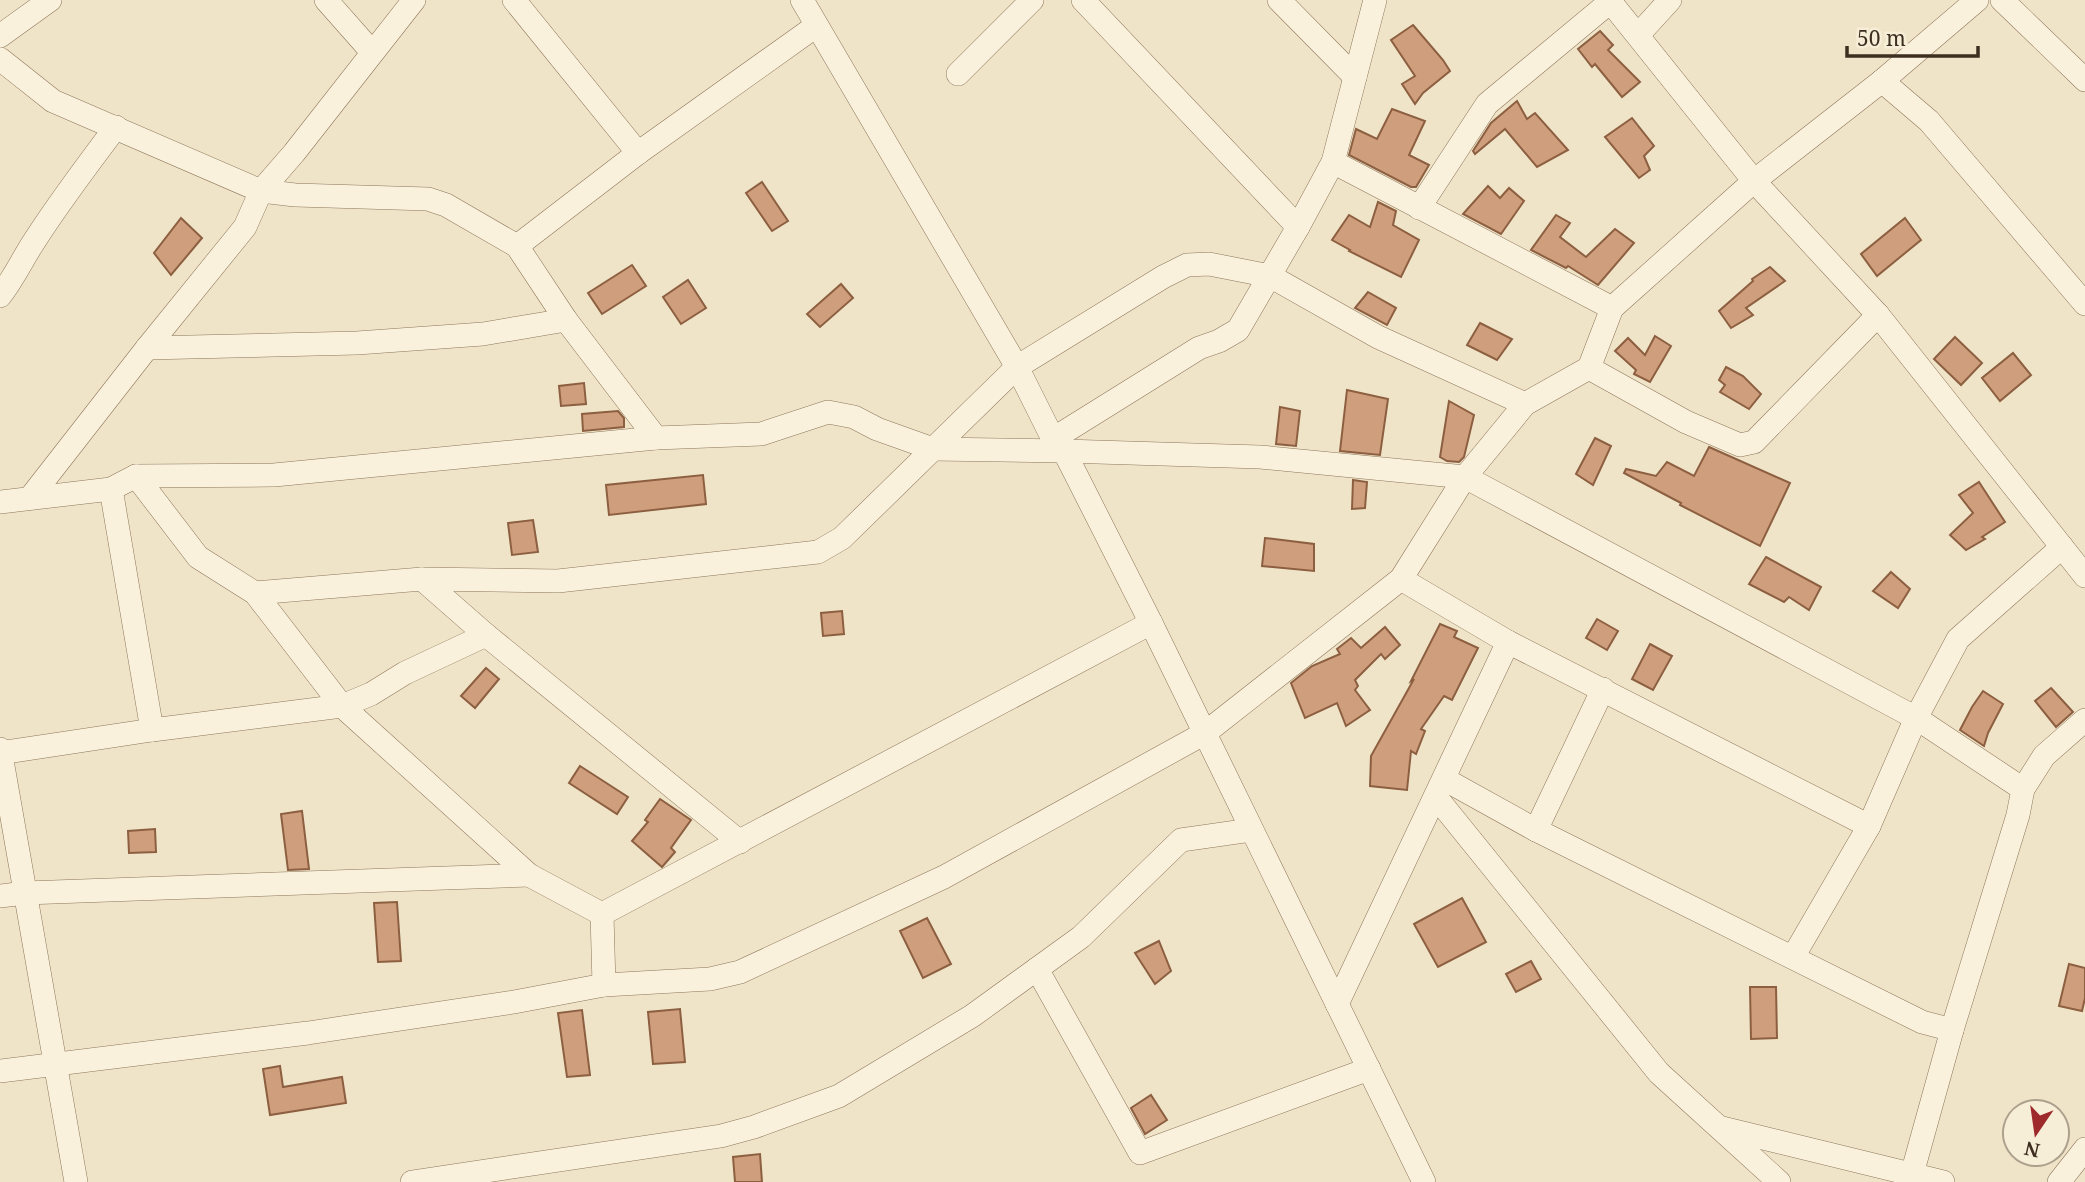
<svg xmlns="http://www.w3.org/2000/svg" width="2085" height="1182" font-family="'Noto Serif',serif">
<rect width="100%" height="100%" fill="#f0e4c8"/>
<g fill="#cf9f7d" stroke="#8d5f41" stroke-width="2">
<polygon points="1413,25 1443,60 1450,71 1423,93 1415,104 1402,84 1415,76 1391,40"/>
<polygon points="1600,31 1613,45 1608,50 1640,82 1622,97 1595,64 1592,67 1578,49"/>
<polygon points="1517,101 1527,119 1535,113 1568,150 1537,167 1505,129 1475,154 1473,151 1491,123"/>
<polygon points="1392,109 1425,121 1409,155 1429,165 1416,187 1411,187 1349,155 1356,129 1377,139"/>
<polygon points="1632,118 1654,146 1644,156 1650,170 1639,178 1605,137"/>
<polygon points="762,182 788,221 772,231 746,193"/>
<polygon points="1488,186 1500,198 1509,188 1524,201 1501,234 1463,214"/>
<polygon points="1378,202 1396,211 1393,225 1419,240 1401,277 1349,251 1350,250 1332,240 1349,215 1370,227"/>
<polygon points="1556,215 1570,223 1560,237 1586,257 1615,229 1634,243 1598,285 1568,266 1566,268 1531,250"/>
<polygon points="181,218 202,238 171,275 154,253"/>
<polygon points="1905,218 1921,240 1877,276 1861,254"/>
<polygon points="632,265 646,286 602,314 588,293"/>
<polygon points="1770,267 1785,281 1746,308 1753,315 1731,328 1719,311 1753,281 1752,279"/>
<polygon points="688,280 706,308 681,324 663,297"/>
<polygon points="841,284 853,298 820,327 807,314"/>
<polygon points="1368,292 1396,308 1387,325 1355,308"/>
<polygon points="1480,323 1512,339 1497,360 1467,345"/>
<polygon points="1655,336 1671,346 1650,382 1634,374 1636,370 1615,351 1628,338 1645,355"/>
<polygon points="1955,337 1982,363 1961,385 1934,359"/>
<polygon points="2013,353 2031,375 2000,401 1982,378"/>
<polygon points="1726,367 1743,376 1761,394 1749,409 1720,392 1725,385 1719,380"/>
<polygon points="584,383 586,404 561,406 559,386"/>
<polygon points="1347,390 1388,399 1380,455 1340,451"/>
<polygon points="1449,401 1474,415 1464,457 1459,462 1447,461 1440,457"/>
<polygon points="1280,407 1300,411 1296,446 1276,444"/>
<polygon points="618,411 624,418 624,427 583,431 582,414"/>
<polygon points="1595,438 1611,446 1593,485 1576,474"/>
<polygon points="1709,447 1790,483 1760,546 1680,505 1681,503 1624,473 1626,469 1656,476 1667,462 1694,476"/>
<polygon points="703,475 706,504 609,515 606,485"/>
<polygon points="1353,480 1367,482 1365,508 1352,509"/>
<polygon points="1979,482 2005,522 1982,537 1985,539 1966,550 1950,535 1973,513 1959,495"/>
<polygon points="533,520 538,552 512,555 508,523"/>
<polygon points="1265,538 1314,544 1314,571 1262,566"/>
<polygon points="1766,557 1821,587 1809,610 1789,597 1784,602 1749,584"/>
<polygon points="1891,572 1910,589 1898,608 1873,591"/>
<polygon points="842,611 844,634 823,636 821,613"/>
<polygon points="1597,619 1618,631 1607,650 1586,638"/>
<polygon points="1440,624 1457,631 1454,637 1478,648 1452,700 1444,696 1421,729 1425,731 1416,754 1411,751 1407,790 1370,786 1371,756 1414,679 1411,681"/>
<polygon points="1385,627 1400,645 1385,659 1381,654 1355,680 1358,686 1355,690 1370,710 1346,726 1337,703 1305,718 1291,683 1312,666 1340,654 1337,649 1351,638 1361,648"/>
<polygon points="1650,644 1672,656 1653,690 1632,679"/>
<polygon points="486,668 499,679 475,708 461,696"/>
<polygon points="2051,688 2073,712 2056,727 2035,701"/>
<polygon points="1983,691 2003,704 1988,733 1984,746 1960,730 1972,707"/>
<polygon points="580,766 628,797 617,814 569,783"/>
<polygon points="660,799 691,820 671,848 675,852 662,867 632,841 648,822 645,820"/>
<polygon points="302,811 309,869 288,870 281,814"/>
<polygon points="155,829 156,852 129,853 128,831"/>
<polygon points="1462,898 1486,942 1438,967 1414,924"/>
<polygon points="397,902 401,961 378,962 374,903"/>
<polygon points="927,918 951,964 923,978 900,931"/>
<polygon points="1159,941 1171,971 1155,984 1135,953"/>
<polygon points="1531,961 1541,979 1516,992 1506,974"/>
<polygon points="2069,964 2085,968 2085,998 2082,1011 2059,1006"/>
<polygon points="1750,987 1776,987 1777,1038 1751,1039"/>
<polygon points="680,1009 685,1062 653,1064 648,1012"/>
<polygon points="582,1010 590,1075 567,1077 558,1013"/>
<polygon points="280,1066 283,1087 342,1077 346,1103 270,1115 263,1069"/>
<polygon points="1151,1095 1167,1120 1145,1134 1131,1108"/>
<polygon points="760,1154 762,1182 735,1182 733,1157"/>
</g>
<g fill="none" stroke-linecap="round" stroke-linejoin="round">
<g stroke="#8d765c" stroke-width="24">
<g id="minor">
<polyline points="326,0 372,52"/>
<polyline points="514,0 638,153"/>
<polyline points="802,0 1017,367 1053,439 1064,451 1151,623 1424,1182"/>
<polyline points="1083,0 1298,227"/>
<polyline points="1279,0 1355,77"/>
<polyline points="1609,0 1754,181 1878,315 2085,576"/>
<polyline points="2002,0 2085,80"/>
<polyline points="1638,35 1670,0"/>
<polyline points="0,36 50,0"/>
<polyline points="0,59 53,101 261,191 295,195 428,199 446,205 517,246 566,320 656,438"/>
<polyline points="958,74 1032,0"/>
<polyline points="1882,81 1977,0"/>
<polyline points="1333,162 1612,308"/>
<polyline points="1419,208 1487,104 1610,2"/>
<polyline points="517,246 638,153 816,26"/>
<path d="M0,296c14,-18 23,-38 35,-56 25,-39 53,-76 81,-113"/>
<polyline points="147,348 357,343 483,334 566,320"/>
<polyline points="1589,368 1686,422 1740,445 1754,442 1878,315"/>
<polyline points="1053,439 1199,348 1219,341 1238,330 1298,227 1333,162 1375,0"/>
<polyline points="136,476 198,557 255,593 342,706 529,875 602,914"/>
<polyline points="111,489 152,730"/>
<polyline points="30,498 147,348 245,227 261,191 294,153 414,0"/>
<polyline points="0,502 111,489 136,476 274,475 656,438 761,434 828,412 854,417 877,429 933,449 1064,451 1260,457 1465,477 1916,718 2023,789 2018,815 1952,1030 1912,1174"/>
<polyline points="422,579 486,635 740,842"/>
<polyline points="1401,579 1508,642 1869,826"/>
<polyline points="255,593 422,579 558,581 818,552 842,538 1017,367 1163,277 1187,265 1209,264 1270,276 1378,337 1525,404"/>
<polyline points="0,749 76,1182"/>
<polyline points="0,753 152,730 342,706 371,694 405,673 486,635"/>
<polyline points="1444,779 1536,830 1922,1022 1952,1030"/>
<polyline points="2023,789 2044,756 2085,720"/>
<polyline points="1436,797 1659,1073 1779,1182"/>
<polyline points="1536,830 1603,689"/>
<polyline points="0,896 25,893 529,875"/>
<polyline points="602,914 1151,623"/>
<polyline points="602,914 604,985"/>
<polyline points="1793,957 1869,826 1916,718 1958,639 2062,547"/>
<polyline points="1037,969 1140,1153 1369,1069"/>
<polyline points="1337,1004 1508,642"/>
<polyline points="0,1071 308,1033 514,1002 604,985 710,979 740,972 944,877 1205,733 1401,579 1465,477 1525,404 1589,368 1612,308 1754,181 1882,81 1929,121 2085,304"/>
<polyline points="1722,1128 1943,1182"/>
<polyline points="412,1182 721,1136 754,1127 839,1096 972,1016 1081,937 1181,840 1251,830"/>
<polyline points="2059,1182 2085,1149"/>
</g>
</g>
<use href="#minor" stroke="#faf1dc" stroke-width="23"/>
</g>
<g transform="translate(2036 1133) rotate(193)"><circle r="33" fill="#f7eed8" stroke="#ada18e" stroke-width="2"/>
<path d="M0-5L12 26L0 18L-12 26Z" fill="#9e2a2b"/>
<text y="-10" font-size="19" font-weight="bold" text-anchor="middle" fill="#3d2e20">N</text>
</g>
<path d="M1847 46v10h131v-10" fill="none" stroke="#3d2e20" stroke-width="3.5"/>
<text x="1857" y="46" font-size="21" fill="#3d2e20" stroke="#f7eed8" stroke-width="5" paint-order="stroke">50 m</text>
</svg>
